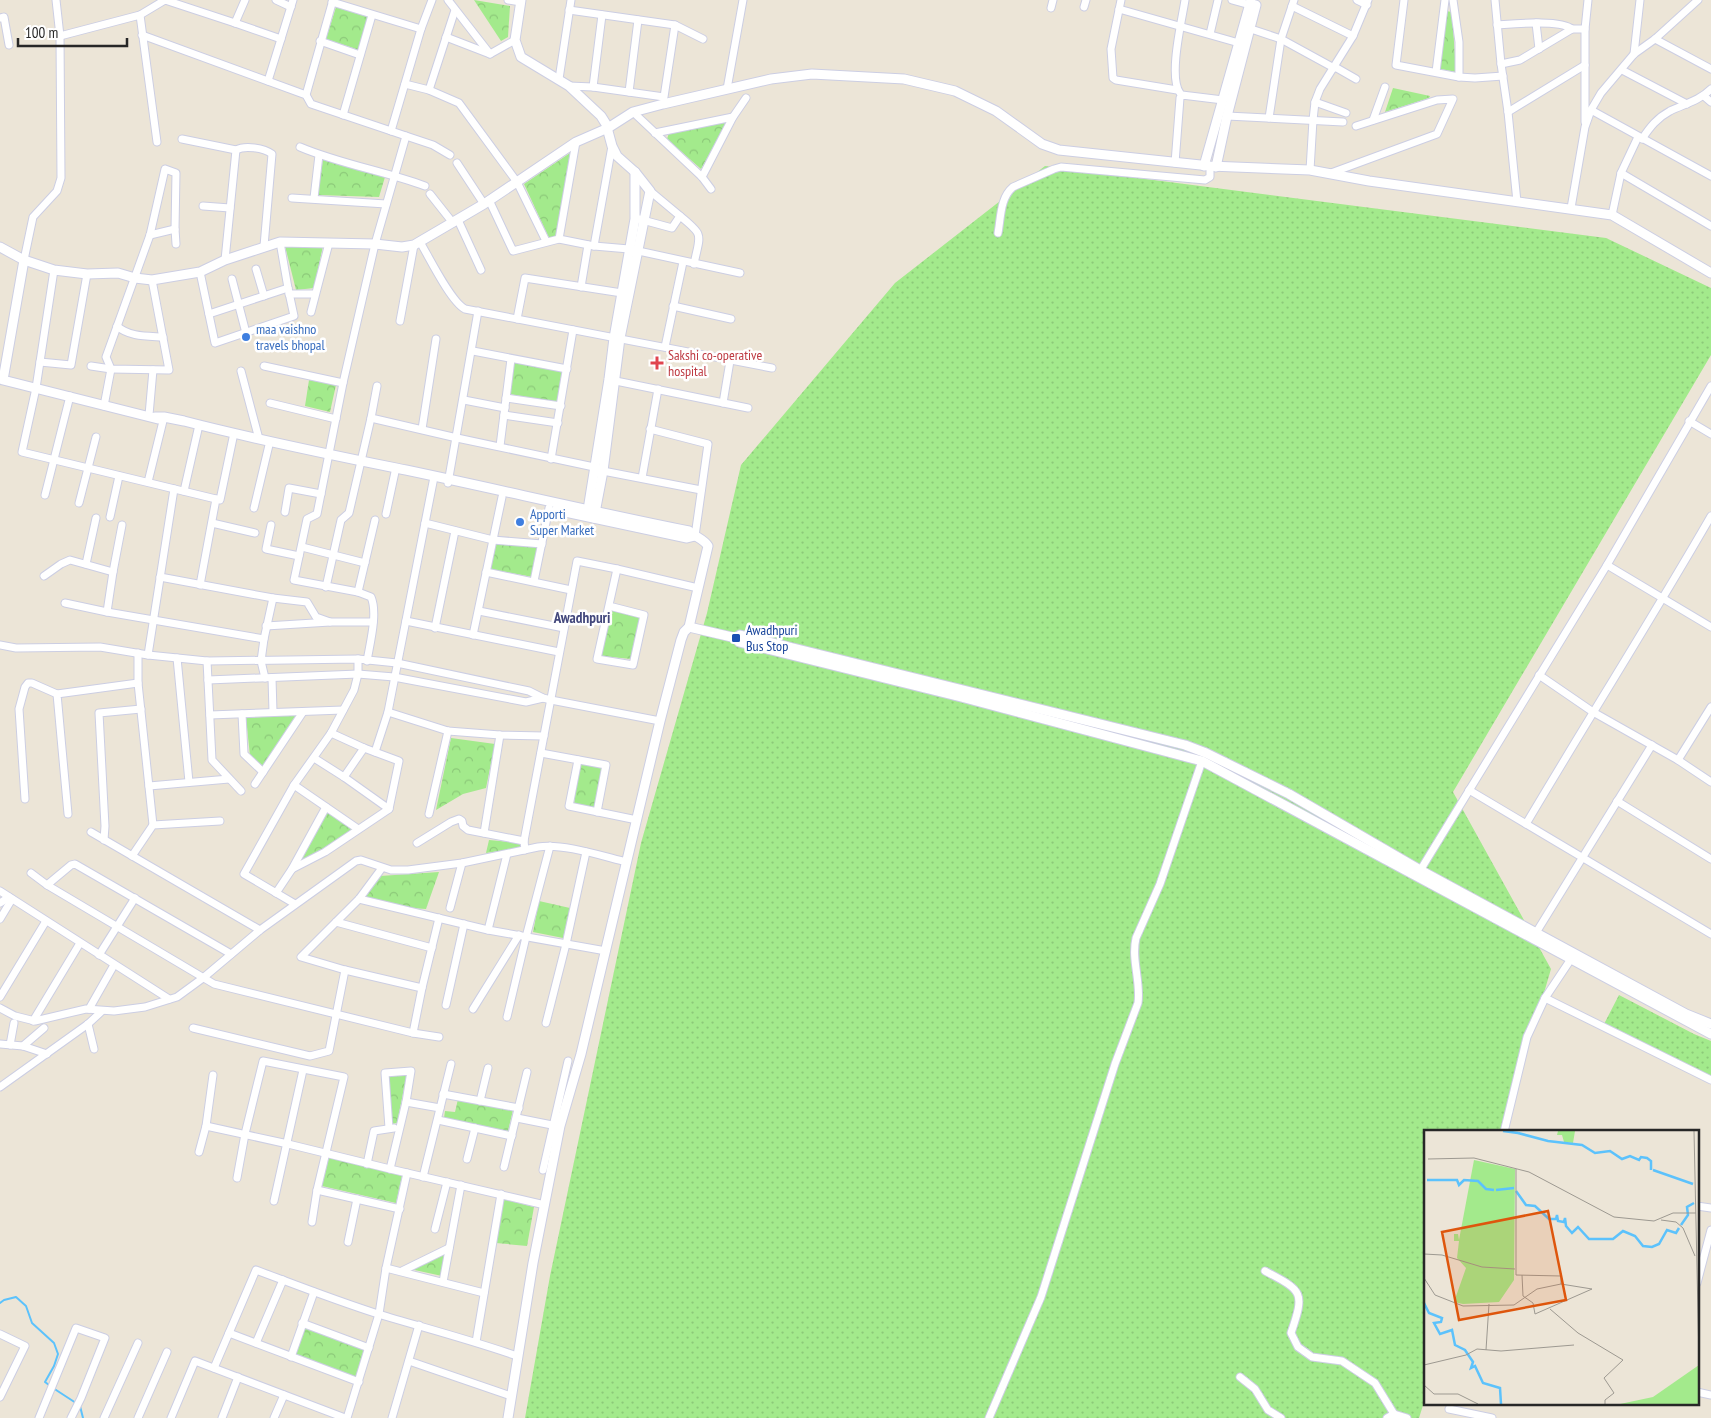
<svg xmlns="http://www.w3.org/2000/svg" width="1711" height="1418" font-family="'PT Sans Narrow',sans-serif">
<defs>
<pattern id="grass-dots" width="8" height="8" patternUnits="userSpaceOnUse" patternTransform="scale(1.25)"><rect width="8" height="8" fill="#a3ea8c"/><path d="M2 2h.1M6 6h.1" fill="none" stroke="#8cc979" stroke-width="1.8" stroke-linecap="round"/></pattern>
<pattern id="forest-crowns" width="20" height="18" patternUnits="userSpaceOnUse" patternTransform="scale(1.25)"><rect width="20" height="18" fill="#a3ea8c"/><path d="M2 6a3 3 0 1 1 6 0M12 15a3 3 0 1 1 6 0" fill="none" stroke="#8cc979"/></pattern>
</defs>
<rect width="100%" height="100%" fill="#ece5d7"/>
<g fill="url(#grass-dots)">
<polygon points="1045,166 1606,238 1711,288 1711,355 1453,792 1551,969 1503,1132 1425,1132 1425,1399 1419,1418 525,1418 550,1276 641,843 707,613 741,465 895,283"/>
<polygon points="1619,995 1694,1034 1711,1041 1711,1079 1603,1026"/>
</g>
<g fill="url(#forest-crowns)">
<polygon points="474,0 510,6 508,37 501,41"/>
<polygon points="336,7 368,17 359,50 326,39"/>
<polygon points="1446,11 1452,12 1456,72 1440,69"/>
<polygon points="1393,88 1430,96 1429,98 1385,112"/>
<polygon points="725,122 726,124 701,169 667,139 669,133"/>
<polygon points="570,153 556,237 549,238 524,184"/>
<polygon points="323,159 385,177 379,197 318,195"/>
<polygon points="285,246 323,246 314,288 296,290"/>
<polygon points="514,362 562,371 557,402 509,394"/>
<polygon points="309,380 336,385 330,412 305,406"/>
<polygon points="496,542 538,546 533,577 489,569"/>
<polygon points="611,609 640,616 631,659 601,656"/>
<polygon points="296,715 263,766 250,756 246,718"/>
<polygon points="451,738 495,744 486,788 463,794 436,810"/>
<polygon points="579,764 604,768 597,809 574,804"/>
<polygon points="326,812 353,829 327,848 295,866"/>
<polygon points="489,840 521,843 521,848 486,853"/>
<polygon points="439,872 426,909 411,908 365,897 380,876"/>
<polygon points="539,901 570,908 563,938 533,932"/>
<polygon points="407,1074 397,1123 391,1124 388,1075"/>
<polygon points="458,1099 513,1110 508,1131 444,1118 445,1111 455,1112"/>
<polygon points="329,1157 402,1176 396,1203 322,1186"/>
<polygon points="503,1199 534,1207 527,1246 496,1243"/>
<polygon points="446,1252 442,1276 410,1269"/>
<polygon points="305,1327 364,1349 356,1378 296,1354"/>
</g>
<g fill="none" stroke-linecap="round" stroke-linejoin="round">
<g stroke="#5cc2fc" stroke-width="2">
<polyline points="0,1303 4,1300 16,1297 26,1306 32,1323 54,1343 58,1354 54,1366 45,1382 49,1385"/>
<polyline points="53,1388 76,1403"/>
<polyline points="80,1406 83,1418"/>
</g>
<g stroke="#cccee3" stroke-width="9">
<g id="minor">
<polyline points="276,0 291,7"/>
<polyline points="448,0 490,54 515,40"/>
<polyline points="508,0 521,2"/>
<polyline points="1121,0 1111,49 1113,78 1116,80 1177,90"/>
<polyline points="1232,0 1250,5"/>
<polyline points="1357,0 1367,5"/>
<polyline points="1404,0 1396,65 1459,77 1475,78 1503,76"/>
<polyline points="1453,0 1459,42 1459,77"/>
<polyline points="1495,0 1501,64 1508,112 1517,202"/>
<polyline points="332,2 421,29"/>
<polyline points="1292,6 1353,36"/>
<polyline points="1084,7 1086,0"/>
<polyline points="1051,8 1053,0"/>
<polyline points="1119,9 1239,43"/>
<polyline points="569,10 675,25 703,39"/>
<polyline points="140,15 157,142"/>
<polyline points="0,18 4,17 9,45"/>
<polyline points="235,23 245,0"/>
<polyline points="1536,23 1539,49"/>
<path d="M1497,25c16,-1 63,-6 75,4"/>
<polyline points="1251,29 1281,39 1334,68"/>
<polyline points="1210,34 1218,0"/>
<path d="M142,35l164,60 5,9 95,32 -31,108 -32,139 -26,131 -10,5 -13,61 64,12 13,5c7,16 -1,46 -4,64"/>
<polyline points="60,36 140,15 165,0 235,23 281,39 293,0"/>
<polyline points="446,37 490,54"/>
<polyline points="1655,39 1711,69"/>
<polyline points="320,41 360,55"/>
<polyline points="1634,54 1640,0"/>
<polyline points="1501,64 1520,60 1572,29 1585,29"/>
<polyline points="1335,67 1356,79"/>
<polyline points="1622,70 1687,104"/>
<polyline points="1436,72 1445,0"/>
<polyline points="559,79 571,0"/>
<polyline points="268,81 281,39"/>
<polyline points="405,84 429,90 459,103 517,182 546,241"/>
<polyline points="569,86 593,87 664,97 675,25"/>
<polyline points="593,87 602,15"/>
<polyline points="727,89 743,0"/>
<polyline points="429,90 455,10"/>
<polyline points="629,92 638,20"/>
<path d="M1180,93c-12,-16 2,-73 5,-93"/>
<polyline points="306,95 333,0"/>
<polyline points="1704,96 1711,102"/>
<polyline points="1315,102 1346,113"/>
<polyline points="1591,110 1711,176"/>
<polyline points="633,112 702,177 711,189"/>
<polyline points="1508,112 1585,65"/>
<polyline points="343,115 372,15"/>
<polyline points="1227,116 1343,122"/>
<polyline points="733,117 746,98"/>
<polyline points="1269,118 1281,39 1294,0"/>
<polyline points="1373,120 1385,87"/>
<polyline points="1585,122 1585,29 1588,0"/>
<polyline points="391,131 421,29 432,0"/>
<polyline points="655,133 733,117 702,177"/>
<polyline points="406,136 433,145 450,155"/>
<polyline points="182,139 236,150 225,260"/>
<path d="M1642,139c8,-12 15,-21 28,-28 14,-7 29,-10 41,-22"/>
<path d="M300,147c40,17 84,24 125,39"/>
<path d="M236,150c9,-5 28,-2 36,4l-8,92"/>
<polyline points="457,163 484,204"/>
<polyline points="1175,163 1180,98 1182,95 1223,100"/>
<polyline points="1310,170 1313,120 1315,102 1320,89 1353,36 1368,0"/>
<polyline points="1331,173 1437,134 1453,99 1437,100 1356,126"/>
<polyline points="1621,173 1711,226"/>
<polyline points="430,194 453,223"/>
<polyline points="292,198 386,204"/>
<polyline points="314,198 319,155"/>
<polyline points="489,200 513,251 559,239 594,246 629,249 740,273"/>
<polyline points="203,206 230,208"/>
<polyline points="1571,208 1585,127 1591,110 1601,93 1634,54 1655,39 1698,0"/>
<polyline points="1612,215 1621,173 1638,137"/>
<path d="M680,216c25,20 20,18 14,48"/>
<polyline points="639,219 672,228 680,216 650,191"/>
<polyline points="458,220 481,270"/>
<path d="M998,233c3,-16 2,-35 15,-46l41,-18 7,-2 144,13 5,-3v-11"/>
<polyline points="150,235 175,229"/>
<polyline points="559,239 576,142"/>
<path d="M420,242c9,15 31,60 45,67l307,59"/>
<polyline points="594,246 612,146"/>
<polyline points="24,260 33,217 57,191 61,178 60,36 56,0"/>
<polyline points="256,269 264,296"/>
<polyline points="54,270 36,388 22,452 220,500 234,433"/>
<polyline points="200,272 215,343 294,316 288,288 280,242"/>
<polyline points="232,279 246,333"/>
<polyline points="581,287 588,245"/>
<polyline points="289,294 315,294"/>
<polyline points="673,306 731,319"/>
<polyline points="311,312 329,243"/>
<polyline points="209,314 288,288"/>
<polyline points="517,319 525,278 622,293"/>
<polyline points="400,321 414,245"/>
<path d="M117,326c12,11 30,10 46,11"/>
<polyline points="665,347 683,262"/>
<polyline points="473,351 567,369"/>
<polyline points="40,362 71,365 87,274"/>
<polyline points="91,366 111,369 169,370 152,280"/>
<polyline points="264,366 343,383"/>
<polyline points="241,371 259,439"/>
<polyline points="611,380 748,408"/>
<polyline points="506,398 561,406"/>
<polyline points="464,400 505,408"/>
<polyline points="270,403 336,419"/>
<polyline points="723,403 730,361"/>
<polyline points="104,406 111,369 106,357 150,235 165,169 176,173 175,229 176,244"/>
<polyline points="149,415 153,370"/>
<polyline points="504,415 558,423"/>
<polyline points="371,418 457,438 594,467 603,471 701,490"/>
<polyline points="1689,421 1711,434"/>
<polyline points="422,429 436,339"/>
<polyline points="650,429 708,444 695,536"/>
<polyline points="500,446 511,359"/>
<polyline points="551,459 573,330"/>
<polyline points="642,478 658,389"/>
<polyline points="148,482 163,421"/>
<polyline points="448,483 478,311"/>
<polyline points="184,491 199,425"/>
<polyline points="45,495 70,396"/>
<polyline points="79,503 96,437"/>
<polyline points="254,508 269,445"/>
<polyline points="285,512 289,488 321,494"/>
<polyline points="386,514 395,472"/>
<polyline points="110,517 119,476"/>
<polyline points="212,523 255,533"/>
<polyline points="425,523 493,540 542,544"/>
<polyline points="271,525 266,549 299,556"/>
<polyline points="302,547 365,563"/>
<polyline points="86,564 96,518"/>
<polyline points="1607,565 1711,627"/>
<polyline points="486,572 571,590"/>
<polyline points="44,576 61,564 70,560 113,572"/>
<polyline points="160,577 273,598 307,602 316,617 330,622"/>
<polyline points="534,581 549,508"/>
<polyline points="200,585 216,499"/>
<polyline points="326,587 341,520 349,513 371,418 377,386"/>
<polyline points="358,592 375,520"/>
<polyline points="65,603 107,612 264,639"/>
<polyline points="609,606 644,615 633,665 597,659 617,569"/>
<polyline points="479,611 564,628"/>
<polyline points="107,612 113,572 122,525"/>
<polyline points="406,621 559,652"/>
<polyline points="266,626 330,622 373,622"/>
<polyline points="435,628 455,531"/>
<polyline points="473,635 502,497"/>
<polyline points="0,645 16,648 100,647 148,655 207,661 358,659 397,663 529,691 543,698 551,700 660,721"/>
<polyline points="138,653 138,683 153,825"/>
<polyline points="148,655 174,489"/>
<polyline points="177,658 189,782"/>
<polyline points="207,661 212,760 241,791"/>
<polyline points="1539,675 1593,712 1678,760 1711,782"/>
<polyline points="265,678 261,661 264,639 273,598"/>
<polyline points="272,678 273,712"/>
<polyline points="208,680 358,674 394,677 526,702 543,698"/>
<polyline points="388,712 448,731 500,735 544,736"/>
<polyline points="242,714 244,754 263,772"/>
<polyline points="210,715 343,710"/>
<polyline points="375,752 388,712 434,477"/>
<polyline points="541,753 606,765 597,812"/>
<polyline points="314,758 344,777 389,809"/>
<polyline points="578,760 569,806 637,820"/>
<polyline points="1678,760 1711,707"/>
<polyline points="344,777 364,748"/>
<polyline points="255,784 303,712"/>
<polyline points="294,785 358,829"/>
<polyline points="149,786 229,779"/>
<polyline points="1469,790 1711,934"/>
<polyline points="25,799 19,709 25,687 28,683 32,683 57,694"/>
<polyline points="1617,801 1711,859"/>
<polyline points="68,814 57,694 138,683"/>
<polyline points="429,814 448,731"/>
<path d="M1526,824c61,-103 125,-204 185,-308"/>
<polyline points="91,832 260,930"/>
<polyline points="484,833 500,735"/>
<polyline points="104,840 105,826 99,713 141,709"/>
<polyline points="417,843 451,822 459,819 462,821 463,826 468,830 524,841"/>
<polyline points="525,850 524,841 577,561 617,569 698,588"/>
<polyline points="132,856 153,825 220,821"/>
<polyline points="382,868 359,899 301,957 345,970 422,988"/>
<polyline points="292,869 326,807"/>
<polyline points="31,873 47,885 214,984 413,1033 439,1037"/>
<polyline points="1418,874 1607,565 1711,386"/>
<polyline points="47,885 71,865 75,864 231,954"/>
<polyline points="0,891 169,999"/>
<polyline points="276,893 292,869 325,852 389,809 399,761 364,748 331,733"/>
<polyline points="359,899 488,930 606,951"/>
<polyline points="0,903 9,897"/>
<polyline points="295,904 244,874 294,785 331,733 354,690 358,674 358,659"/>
<polyline points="450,908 462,863"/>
<polyline points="0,919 12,899"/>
<polyline points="336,922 432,948"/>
<polyline points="488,930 507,854"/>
<polyline points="1534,936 1652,745"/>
<polyline points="99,955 135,898"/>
<polyline points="0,997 46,921"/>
<polyline points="1545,998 1711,1080"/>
<polyline points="446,1005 464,924"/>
<path d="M0,1008l15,8 20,5 51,-12 28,2 31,-4 32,-10 26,-19 57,-48 96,-69 5,-1 30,10h17l54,-7 76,-16c25,-4 64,9 89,15"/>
<polyline points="89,1009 114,965"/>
<polyline points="473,1009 519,935"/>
<polyline points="507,1017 526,937 550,846"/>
<polyline points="33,1021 80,943"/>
<polyline points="546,1023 566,944 586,852"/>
<polyline points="88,1024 94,1049"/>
<polyline points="193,1028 310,1056 329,1051 345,970"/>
<polyline points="413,1033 422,988 439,918"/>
<polyline points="0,1044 23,1046 47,1054"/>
<polyline points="10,1045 14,1023"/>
<polyline points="23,1046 44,1028"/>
<polyline points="0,1087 88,1024 102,1011"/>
<polyline points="443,1094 519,1108"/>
<polyline points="480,1101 488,1068"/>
<polyline points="406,1102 440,1108"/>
<polyline points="517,1118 557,1126"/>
<polyline points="438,1120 512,1136"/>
<polyline points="206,1126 288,1144 390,1169 545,1205"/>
<polyline points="389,1128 385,1073 411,1071 406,1102 390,1169"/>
<polyline points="1504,1132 1527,1037 1545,998 1571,959"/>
<polyline points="199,1152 206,1126 213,1075"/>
<polyline points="467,1159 475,1128"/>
<polyline points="367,1164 374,1131 394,1128"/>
<polyline points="504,1167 527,1072"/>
<polyline points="543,1170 568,1061"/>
<polyline points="423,1177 451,1064"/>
<polyline points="237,1178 245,1134 263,1061 344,1077 317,1190 312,1222"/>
<polyline points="317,1190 400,1209"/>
<polyline points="274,1201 303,1070"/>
<polyline points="1697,1206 1711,1208"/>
<polyline points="435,1229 447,1182"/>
<polyline points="348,1242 357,1199"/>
<polyline points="386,1268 484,1293"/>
<polyline points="402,1271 449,1248"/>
<path d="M1265,1271c38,20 40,21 26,62l7,14 14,10 30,4 33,22 19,31"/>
<polyline points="443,1282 461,1185"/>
<polyline points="1697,1283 1711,1230"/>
<polyline points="302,1323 369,1348"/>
<polyline points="229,1333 359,1382"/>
<polyline points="0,1334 25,1346 0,1397"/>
<polyline points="476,1342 501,1194"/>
<polyline points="256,1343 283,1280"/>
<polyline points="291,1357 314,1292"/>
<polyline points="409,1361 511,1396"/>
<path d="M214,1368l42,-98c40,15 81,31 122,44 47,14 93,26 139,42"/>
<polyline points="1240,1377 1255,1389 1268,1410 1281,1418"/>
<polyline points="1697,1392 1711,1395"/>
<polyline points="1449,1409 1492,1418"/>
<polyline points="39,1418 76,1328 105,1338 81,1398 71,1418"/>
<polyline points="104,1418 138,1343"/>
<polyline points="138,1418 167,1352"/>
<polyline points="171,1418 195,1361 345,1418"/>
<polyline points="222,1418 238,1377"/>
<polyline points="274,1418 284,1395"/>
<polyline points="347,1418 379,1314 386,1268 407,1173"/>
<polyline points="392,1418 419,1325"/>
<path d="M989,1418l52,-121 74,-233 23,-61c3,-22 -7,-43 -2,-65l24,-54 42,-123"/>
<polyline points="1387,1418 1394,1414 1407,1418"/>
</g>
</g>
<g stroke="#cccee3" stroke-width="11">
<g id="tertiary">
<polyline points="521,0 515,40 521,57 569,86 601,116 606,124 612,146 617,156 635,172 650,191 620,338 603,471 594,518"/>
<polyline points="1204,166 1251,0"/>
<polyline points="1216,167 1227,116 1256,5"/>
<polyline points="0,247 24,260 3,380 158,419"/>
<polyline points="24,260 54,270 87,274 118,273 135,278 152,280 200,272 225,260 280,242 375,244 402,247 414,245 484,204 576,142 608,128 633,112 663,104 771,79 812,74 904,79 955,91 996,111 1042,144 1059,150 1210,166 1310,170 1369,181 1612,215 1711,273"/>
<path d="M155,417h9l20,4c73,19 148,34 222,49 95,20 188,42 283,61 6,6 15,8 19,15l-19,81 -5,5 -3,8 -21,81 -79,333 -21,72 -27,137 -25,155"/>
<polyline points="556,510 687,538 695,536"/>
<polyline points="587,516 609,379 614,338 635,219 635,172"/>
<polyline points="689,627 736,638 739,642 961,697 1202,761 1711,1034"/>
<path d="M736,638l4,-3c149,36 297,73 445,110l21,8 83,41 131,76 266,144 25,10"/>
</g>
</g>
<use href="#minor" stroke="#fff" stroke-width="7"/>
<use href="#tertiary" stroke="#fff" stroke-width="9"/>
</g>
<g fill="#3f7fe0" stroke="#fff" stroke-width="2">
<circle cx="246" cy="337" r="5"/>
<circle cx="520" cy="522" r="5"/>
</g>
<path fill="#e0444e" stroke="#fff" stroke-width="2" d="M654.5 355.5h5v5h5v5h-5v5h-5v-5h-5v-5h5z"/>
<rect fill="#1a4fb4" stroke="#fff" stroke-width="2" x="731" y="633" width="10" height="10" rx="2.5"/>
<g text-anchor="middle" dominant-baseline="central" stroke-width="5" stroke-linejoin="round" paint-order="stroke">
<g font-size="14" fill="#366cbe" stroke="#fff" text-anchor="start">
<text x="256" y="329">maa vaishno<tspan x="256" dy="16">travels bhopal</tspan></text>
<text x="530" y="514">Apporti<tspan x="530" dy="16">Super Market</tspan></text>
</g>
<g font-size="14" fill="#be3a42" stroke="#fff" text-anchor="start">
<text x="668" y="355">Sakshi co-operative<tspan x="668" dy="16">hospital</tspan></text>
</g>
<g font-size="14" fill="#164399" stroke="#fff" text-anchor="start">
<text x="746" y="630">Awadhpuri<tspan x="746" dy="16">Bus Stop</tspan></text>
</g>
<g font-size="15" font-weight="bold" fill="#43487c" stroke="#fff">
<text x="582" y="617">Awadhpuri</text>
</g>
</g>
<g transform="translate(1424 1130)">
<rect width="275" height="275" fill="#ece5d7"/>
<path d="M50,30l41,9 -1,111 -15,22 -36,2 -9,-2 12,-34 -9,-10 2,-17h-5v-7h4l1,6z" fill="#a3ea8c"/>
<path d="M134,1h17l-2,12 -9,-1 -2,-7h-5zM275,235v39h-79l33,-7z" fill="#a3ea8c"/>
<path fill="none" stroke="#5cc2fc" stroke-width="2.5" d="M79,1l15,2M94,3l30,8 34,4 13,8 15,-2 12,8 8,-3 9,4 2,-3 6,1 4,3v9M229,40l40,14M3,50h30l2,5 5,-5 14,1 8,8 8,1M72,60l18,-2M92,61l10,14 9,1 14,13h7l1,-4 1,6 6,1 1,-4 1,8 6,7 6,-6 11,12h24l10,-8 12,5 8,10 9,1 7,-3 8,-14 9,3 3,-5M257,95l7,-10 -1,-8 7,-4M0,173l5,10 13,5 -1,4 -7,1 6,11 12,-4 3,15 10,5 8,12 -2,6 4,-2 8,17 17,5 1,16"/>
<path fill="none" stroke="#9d9991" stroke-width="1" d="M270,1l5,229M0,27v61M4,29l46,-1 55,14 85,45 40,4 19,-8h23M237,90l15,2 7,6 12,28M0,124l18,1 40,12 33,2M92,145v-106M92,145l45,1v8l31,5M98,145l1,21 10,7 2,11 57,-25M0,148l11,17 28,11 51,-1 23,-16 24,-5M126,179l28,24 45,27 -19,18 10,15 -9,7v4M62,220l3,-46M0,235l42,-10 11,-6 24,2 73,-6M0,255l10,9h24l20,10"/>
<path fill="#de560d" fill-opacity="0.15" stroke="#de560d" stroke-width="2.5" d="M124,81l18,89 -107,20 -17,-88z"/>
<rect width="275" height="275" fill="none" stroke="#272727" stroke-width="2.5"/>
</g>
<path d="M18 38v8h109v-8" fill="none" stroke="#272727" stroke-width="2.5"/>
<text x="25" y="38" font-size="15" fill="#272727" stroke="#ffffff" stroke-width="4" paint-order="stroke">100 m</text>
</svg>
